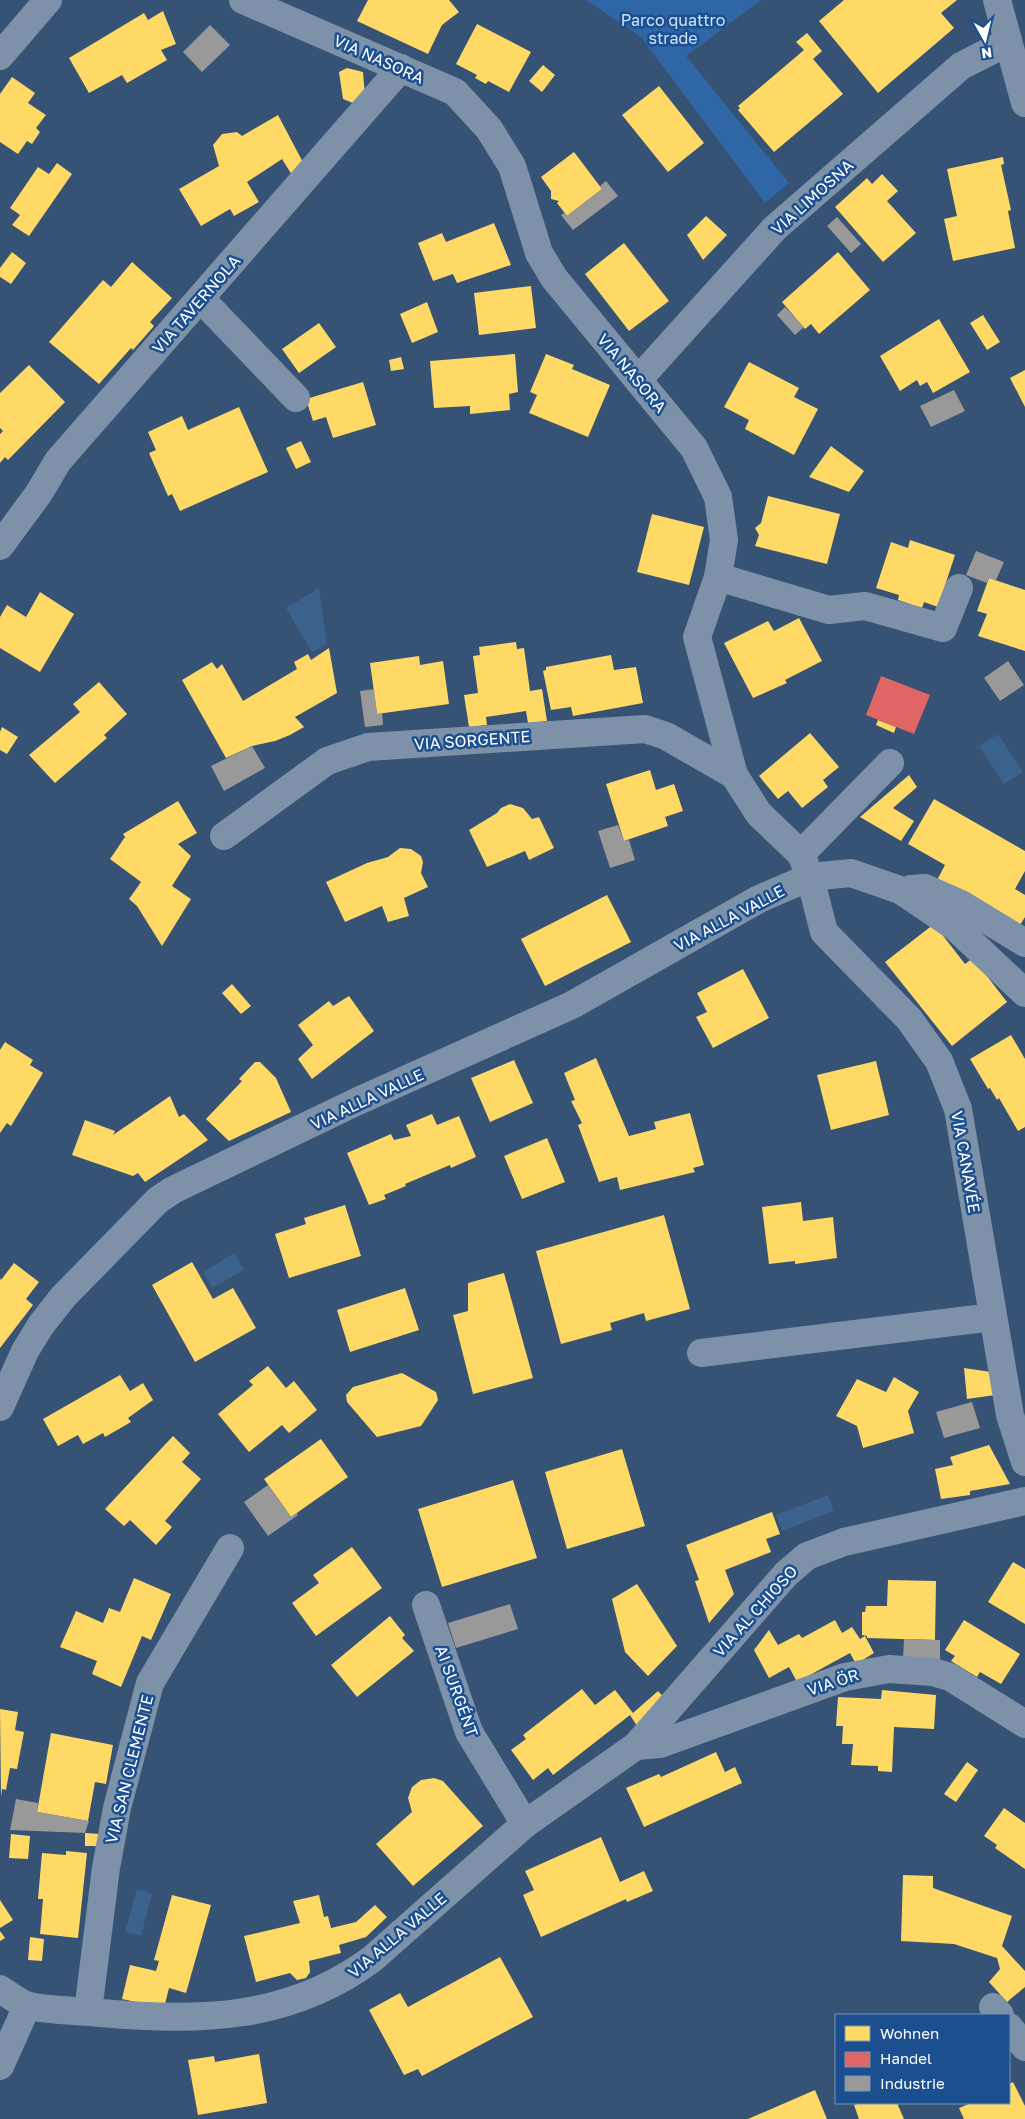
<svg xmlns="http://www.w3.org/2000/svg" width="1025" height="2119" font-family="'Golos Text',sans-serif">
<rect width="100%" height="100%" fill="#365274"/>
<polygon fill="#2f66a5" points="586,0 761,0 686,56 789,183 765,203 641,37"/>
<g fill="#3b618d">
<polygon points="319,588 327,644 312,652 286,608"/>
<polygon points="998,734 1023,772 1004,784 979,746"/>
<polygon points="234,1253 244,1270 212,1288 203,1272"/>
<polygon points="828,1495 834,1511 782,1531 776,1515"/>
<polygon points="137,1889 152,1894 141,1936 125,1932"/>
</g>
<g fill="#ffd966">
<polygon points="368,0 449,0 459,12 442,25 428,54 357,21"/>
<polygon points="844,0 957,0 941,13 954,28 878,93 819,21"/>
<polygon points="163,11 176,44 161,50 167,60 127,83 122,75 89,93 69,58 144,13 148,20"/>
<polygon points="477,24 531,52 509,92 488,81 486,84 475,78 477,75 456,64"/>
<polygon points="807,33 822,51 813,59 843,94 774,152 738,110 740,108 738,106 804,50 796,42"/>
<polygon points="543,65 555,75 542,92 529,81"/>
<polygon points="347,68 363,72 365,96 358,105 343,99 339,72"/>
<polygon points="12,77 35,93 28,103 46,115 36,128 40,132 32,144 27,141 18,154 0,142 0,94"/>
<polygon points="659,86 704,143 668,172 622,115"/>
<polygon points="278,115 306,168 292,175 282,159 247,182 259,202 234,216 230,209 201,226 179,189 219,166 213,145 222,134 237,132 242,136"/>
<polygon points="574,152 602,189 567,216 557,203 559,201 551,199 551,191 541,177"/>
<polygon points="1003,157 1004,164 1001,165 1011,210 1008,211 1015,248 953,261 944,219 957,216 947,169"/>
<polygon points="57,163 72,174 29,236 12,225 20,215 10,208 38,167 49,174"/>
<polygon points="882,174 898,191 887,201 916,233 883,262 835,207 867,178 872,184"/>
<polygon points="706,216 727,235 703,260 687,235"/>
<polygon points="494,223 511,265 457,283 453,274 433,281 418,243 442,233 446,242"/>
<polygon points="624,243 669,301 629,331 585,274"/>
<polygon points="12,252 26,263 11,284 0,277 0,268"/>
<polygon points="838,252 870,290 819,334 811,324 805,329 782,302"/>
<polygon points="132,262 172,298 150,322 154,326 133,350 131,348 99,384 49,342 103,280 111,287"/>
<polygon points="531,286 536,328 479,335 474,293"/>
<polygon points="427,302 438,332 412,343 400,314"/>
<polygon points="983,315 1000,342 987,350 970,323"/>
<polygon points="939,319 970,372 933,393 927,382 920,386 917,380 900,391 880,356"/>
<polygon points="319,323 336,347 299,373 282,349"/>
<polygon points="515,354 518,392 509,394 510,410 470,414 470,406 434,408 430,361"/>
<polygon points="546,354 574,365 572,369 610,385 588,437 529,413 537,395 530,392"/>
<polygon points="401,357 404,369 391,371 389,360"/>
<polygon points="749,362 799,388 794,397 818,409 794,455 745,429 749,420 724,407"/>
<polygon points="29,365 65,402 8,460 5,457 0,463 0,434 3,431 0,428 0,393"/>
<polygon points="1025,370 1025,407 1010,378"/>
<polygon points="363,382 376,425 333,438 326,417 313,421 306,399"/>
<polygon points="239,407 268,472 180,511 172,494 168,496 149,453 156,450 148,432 182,416 188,430"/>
<polygon points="301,441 311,462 296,469 286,448"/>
<polygon points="831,446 864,471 849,492 809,477"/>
<polygon points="768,496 840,514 827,564 755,546 759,535 755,528 761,523"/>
<polygon points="652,514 704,527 689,585 637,572"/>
<polygon points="910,540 955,555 938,607 924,602 922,608 898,600 899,595 876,588 891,542 908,548"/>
<polygon points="989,578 1025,590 1025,651 978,636 987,614 977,611"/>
<polygon points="40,592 74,614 40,672 0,648 0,617 7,605 26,617"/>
<polygon points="799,618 822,661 785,680 787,683 753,698 724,643 768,621 774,631"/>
<polygon points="516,642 517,649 524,648 530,691 542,689 547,721 528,723 526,711 486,717 487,725 469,727 464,695 478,693 473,656 480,655 479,647"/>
<polygon points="329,648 337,693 295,717 304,727 290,735 275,741 252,746 226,758 182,680 212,662 217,669 222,664 243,701 297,669 294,662 308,654 311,660"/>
<polygon points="611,655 614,670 636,667 643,703 573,716 571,707 551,710 543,671 546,670 546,667"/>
<polygon points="419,656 420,665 443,661 449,704 377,714 370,663"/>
<polygon points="99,682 127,714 104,735 107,738 55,783 29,755 80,712 73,704"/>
<polygon points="878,720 896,727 894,733 876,725"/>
<polygon points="2,727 18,737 7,754 0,750 0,732"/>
<polygon points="810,733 839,767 823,780 828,787 802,808 788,791 778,799 759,776"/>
<polygon points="650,770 656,790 674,784 683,811 665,817 668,826 624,841 606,784"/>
<polygon points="909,775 917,787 893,808 914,821 901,841 860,817"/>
<polygon points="934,799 1025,851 1025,871 1015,889 1025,895 1025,917 1017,930 935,884 945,865 908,844"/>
<polygon points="178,801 197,833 178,844 191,856 172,886 191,899 162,946 137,906 129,899 141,882 110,859 125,837 123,834"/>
<polygon points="510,804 523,808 532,819 539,817 554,848 529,860 525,851 487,867 469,830 497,813 501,808"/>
<polygon points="400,848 411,849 421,856 423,862 421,873 428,887 404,898 409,916 388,922 382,906 345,922 326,882 367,863 388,857"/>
<polygon points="607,895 631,942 545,986 521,939"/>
<polygon points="934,924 965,964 973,958 1007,1002 952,1046 885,962"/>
<polygon points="743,969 769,1018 713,1048 696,1017 707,1012 697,993"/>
<polygon points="232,984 251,1006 241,1014 222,993"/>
<polygon points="349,996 374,1031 312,1079 298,1059 313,1045 298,1025 329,1001 333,1006"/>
<polygon points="1011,1035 1025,1059 1025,1127 1018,1131 999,1098 997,1100 990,1088 988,1089 970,1059"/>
<polygon points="5,1042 33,1060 30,1065 43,1073 11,1126 7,1123 0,1133 0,1050"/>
<polygon points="596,1058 629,1136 656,1129 654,1122 690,1113 704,1165 693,1168 695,1172 620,1190 617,1177 599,1182 578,1125 582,1123 571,1101 575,1100 564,1073"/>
<polygon points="514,1060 533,1103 490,1122 471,1078"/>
<polygon points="876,1061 889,1115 831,1130 817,1075"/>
<polygon points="255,1062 260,1062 276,1078 291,1112 229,1141 206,1119 242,1081 239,1079"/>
<polygon points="170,1096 179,1117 184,1114 208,1140 145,1182 138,1173 133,1176 72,1155 85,1120 115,1131 113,1135"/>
<polygon points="432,1114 437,1125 459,1116 476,1157 451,1168 450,1165 405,1184 406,1186 384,1195 386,1199 369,1205 347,1153 391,1134 394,1140 411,1136 406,1125"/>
<polygon points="547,1138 565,1182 522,1199 504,1156"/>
<polygon points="801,1202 803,1221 833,1217 837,1258 795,1264 795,1261 769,1264 762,1207"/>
<polygon points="345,1205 361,1256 289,1278 275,1234 306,1224 304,1218"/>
<polygon points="664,1215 690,1309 646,1321 644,1313 610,1323 612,1330 561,1344 536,1251"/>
<polygon points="192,1262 213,1299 233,1288 256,1328 195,1362 152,1285"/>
<polygon points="14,1263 39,1282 26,1299 33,1305 0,1348 0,1278 1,1280"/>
<polygon points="504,1273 533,1378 473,1394 453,1315 468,1311 468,1283"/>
<polygon points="405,1288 419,1330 350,1352 337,1310"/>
<polygon points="268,1366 286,1388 294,1381 317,1410 289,1433 282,1425 249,1452 218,1414 253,1385 249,1381"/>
<polygon points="964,1368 991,1372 995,1395 967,1399"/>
<polygon points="402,1373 436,1392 438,1400 421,1426 377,1437 347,1402 346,1395 353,1387"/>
<polygon points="120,1375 130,1391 143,1383 153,1400 128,1418 131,1422 105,1437 103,1433 83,1444 78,1435 58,1446 43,1419"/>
<polygon points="894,1377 919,1392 908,1411 914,1433 863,1448 857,1426 836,1416 857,1379 886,1392"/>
<polygon points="173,1436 190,1453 182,1462 201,1479 165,1521 172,1527 156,1545 130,1520 124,1526 105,1509"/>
<polygon points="321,1439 348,1477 291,1517 264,1479"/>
<polygon points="989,1445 1010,1484 970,1491 970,1495 941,1499 935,1469 953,1465 950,1457"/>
<polygon points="622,1449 645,1526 567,1549 545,1472"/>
<polygon points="513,1480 537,1558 442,1587 418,1509"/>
<polygon points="772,1512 780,1534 766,1539 771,1552 725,1570 734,1594 709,1623 695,1581 699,1580 686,1545"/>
<polygon points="352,1547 382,1588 316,1636 292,1603 319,1583 313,1575"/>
<polygon points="1013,1562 1025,1569 1025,1624 988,1602"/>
<polygon points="134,1578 171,1594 151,1640 142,1636 121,1687 92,1674 97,1661 60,1647 76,1611 103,1623 109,1608 120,1612"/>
<polygon points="888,1580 936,1581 935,1640 867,1638 867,1636 862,1635 862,1612 865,1612 866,1606 887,1606"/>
<polygon points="637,1584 677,1646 648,1676 625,1652 612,1599"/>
<polygon points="390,1616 405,1635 402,1638 414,1651 357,1697 331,1665"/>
<polygon points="835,1620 842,1633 852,1627 860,1639 865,1636 874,1653 856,1664 850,1653 797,1682 789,1667 769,1678 754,1650 769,1630 778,1645 799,1634 802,1638"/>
<polygon points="964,1620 1020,1654 1001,1684 980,1672 977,1677 951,1661 955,1656 945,1650"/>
<polygon points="582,1689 595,1705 615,1690 633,1713 658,1691 666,1700 637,1726 630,1715 553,1775 548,1768 533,1780 511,1750 526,1739 523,1735"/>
<polygon points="882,1690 936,1695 934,1729 894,1727 892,1772 878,1771 878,1766 851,1765 853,1744 842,1744 843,1726 836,1726 838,1697 881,1699"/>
<polygon points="0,1709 18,1712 15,1730 24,1732 17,1769 10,1768 6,1790 2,1789 1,1797"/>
<polygon points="51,1733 113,1745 106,1784 95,1782 88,1821 37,1812"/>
<polygon points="716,1752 725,1772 735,1767 742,1783 644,1827 626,1788 659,1774 661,1777"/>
<polygon points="967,1762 978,1770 956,1802 944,1794"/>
<polygon points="434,1778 443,1781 483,1826 413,1886 376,1844 412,1812 408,1798 412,1787 421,1780"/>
<polygon points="1004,1808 1025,1823 1025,1869 995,1848 997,1845 984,1836"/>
<polygon points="85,1833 100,1834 100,1846 85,1846"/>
<polygon points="11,1834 30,1836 28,1859 9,1858"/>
<polygon points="601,1837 620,1882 644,1871 653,1891 627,1902 626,1899 541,1937 523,1895 534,1890 525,1871"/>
<polygon points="66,1851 87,1853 78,1938 40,1934 43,1899 38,1899 42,1853 66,1855"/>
<polygon points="903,1875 933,1876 933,1888 1012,1916 1002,1946 1025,1971 1025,1987 1007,2002 989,1982 1000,1969 997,1958 954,1944 901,1941"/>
<polygon points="172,1895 211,1905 186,1993 169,1988 164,2008 122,1999 130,1965 156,1971 159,1961 154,1960"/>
<polygon points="319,1895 324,1917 328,1916 331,1928 356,1922 375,1905 387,1917 366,1937 339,1945 341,1953 309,1961 310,1972 306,1978 297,1980 290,1973 256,1982 244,1936 300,1923 293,1901"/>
<polygon points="0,1900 13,1920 0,1928"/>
<polygon points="0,1931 5,1938 0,1941"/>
<polygon points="30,1937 44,1939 42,1961 28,1960"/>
<polygon points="500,1957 533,2017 422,2076 418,2069 404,2075 369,2010 400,1993 408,2007"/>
<polygon points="259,2054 267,2103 198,2115 188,2060 214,2056 215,2062"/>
<polygon points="1013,2082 1025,2106 1025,2119 964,2119 959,2108 971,2103 1009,2103 1009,2084"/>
<polygon points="815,2090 827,2119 748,2119"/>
<polygon points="860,2103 897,2103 904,2119 859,2119 854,2105"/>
</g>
<polygon fill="#e06666" points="881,676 930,695 914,734 866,715"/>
<g fill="#999">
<polygon points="210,25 230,45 202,72 183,52"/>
<polygon points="606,181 618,196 573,230 561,215 564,213 567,216 602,189 600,186"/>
<polygon points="837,217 861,244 851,253 827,226"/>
<polygon points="785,307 804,327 795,335 777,315"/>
<polygon points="954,390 965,411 931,427 920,406"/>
<polygon points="976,551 1004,562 996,580 989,578 987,583 966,575"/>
<polygon points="1008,661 1024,685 1000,701 984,678"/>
<polygon points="374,689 377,714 382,713 383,725 365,727 360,691"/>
<polygon points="252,746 265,768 224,791 211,766"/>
<polygon points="618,825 624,841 629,840 635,860 610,868 598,831"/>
<polygon points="972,1402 980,1428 944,1438 936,1412"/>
<polygon points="268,1485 291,1517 297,1513 298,1515 268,1536 244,1502"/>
<polygon points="510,1604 518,1629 456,1648 448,1623"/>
<polygon points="904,1639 940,1640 940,1660 903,1659"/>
<polygon points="16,1799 38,1803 37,1812 89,1821 85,1833 10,1830"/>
</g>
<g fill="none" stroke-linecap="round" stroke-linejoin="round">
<g stroke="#7d92a8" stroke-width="28">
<polyline points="243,0 455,92 489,129 512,166 539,253 554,278 694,448 718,497 724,540 718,577 697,637 734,775 759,814 801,854 810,877 824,932 909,1019 939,1061 958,1109 1010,1415 1025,1462"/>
<polyline points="997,0 1025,103"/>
<polyline points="0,56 48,0"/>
<polyline points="201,299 296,398"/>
<polyline points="638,380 775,228 961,66 1008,42"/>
<polyline points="0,546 39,493 58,461 401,68"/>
<polyline points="718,577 829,610 865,606 943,628 959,588"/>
<polyline points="224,836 327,761 368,747 645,729 666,736 734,775"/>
<polyline points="801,854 890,763"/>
<polyline points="911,889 925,888 961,904 1025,943"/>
<polyline points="701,1353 993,1317"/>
<polyline points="0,1407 25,1351 41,1325 63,1297 158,1200 173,1190 358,1101 572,1005 759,899 810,877 851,873 900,890 955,927 1025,993"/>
<polyline points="426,1605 469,1732 525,1824"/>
<polyline points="636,1746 660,1744 845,1677 889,1669 933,1672 950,1677 1025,1724"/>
<path d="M0,1989c8,5 17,12 26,16 12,5 59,6 75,8 98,9 189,7 271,-54l153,-135 111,-78 150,-172 21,-18 37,-14 181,-41"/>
<polyline points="993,2007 1000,2015"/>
<polyline points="88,2011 106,1868 117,1808 150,1683 230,1548"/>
<polyline points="1009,2027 1025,2047"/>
<polyline points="0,2066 27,2006"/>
</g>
</g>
<g text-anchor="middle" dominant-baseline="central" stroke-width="5" stroke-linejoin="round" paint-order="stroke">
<g font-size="16" fill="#cfe3fa" stroke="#1b4f8f">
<text x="673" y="20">Parco quattro<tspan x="673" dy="18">strade</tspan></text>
</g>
<g font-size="16" fill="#fff" stroke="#1b4f8f">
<text transform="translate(379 59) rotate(24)">VIA NASORA</text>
<text transform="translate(812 197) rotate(-42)">VIA LIMOSNA</text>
<text transform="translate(196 304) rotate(-49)">VIA TAVERNOLA</text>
<text transform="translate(632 373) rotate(50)">VIA NASORA</text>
<text transform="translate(472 740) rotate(-4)">VIA SORGENTE</text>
<text transform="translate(729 918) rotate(-28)">VIA ALLA VALLE</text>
<text transform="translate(367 1099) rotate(-25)">VIA ALLA VALLE</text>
<text transform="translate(966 1162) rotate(80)">VIA CANAVÉE</text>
<text transform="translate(755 1611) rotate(-48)">VIA AL CHIOSO</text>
<text transform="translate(833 1682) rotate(-18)">VIA ÖR</text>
<text transform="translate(457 1691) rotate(70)">AI SURGÉNT</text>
<text transform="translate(129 1769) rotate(-76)">VIA SAN CLEMENTE</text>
<text transform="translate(397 1935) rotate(-40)">VIA ALLA VALLE</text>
</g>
</g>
<rect x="835" y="2014" width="175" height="90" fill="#1b4f8f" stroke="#7695bc"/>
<rect x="845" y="2026" width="25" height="15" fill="#ffd966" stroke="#7695bc"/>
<text x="880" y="2039" font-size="15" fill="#ffffff">Wohnen</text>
<rect x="845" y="2052" width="25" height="15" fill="#e06666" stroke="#7695bc"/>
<text x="880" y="2064" font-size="15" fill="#ffffff">Handel</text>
<rect x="845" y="2076" width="25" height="15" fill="#999999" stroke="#7695bc"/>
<text x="880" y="2089" font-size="15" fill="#ffffff">Industrie</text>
<g transform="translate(985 40) rotate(172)" stroke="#1b4f8f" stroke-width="4" paint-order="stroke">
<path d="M0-4L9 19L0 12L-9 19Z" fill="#ffffff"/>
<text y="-8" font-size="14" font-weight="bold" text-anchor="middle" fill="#ffffff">N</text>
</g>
</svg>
